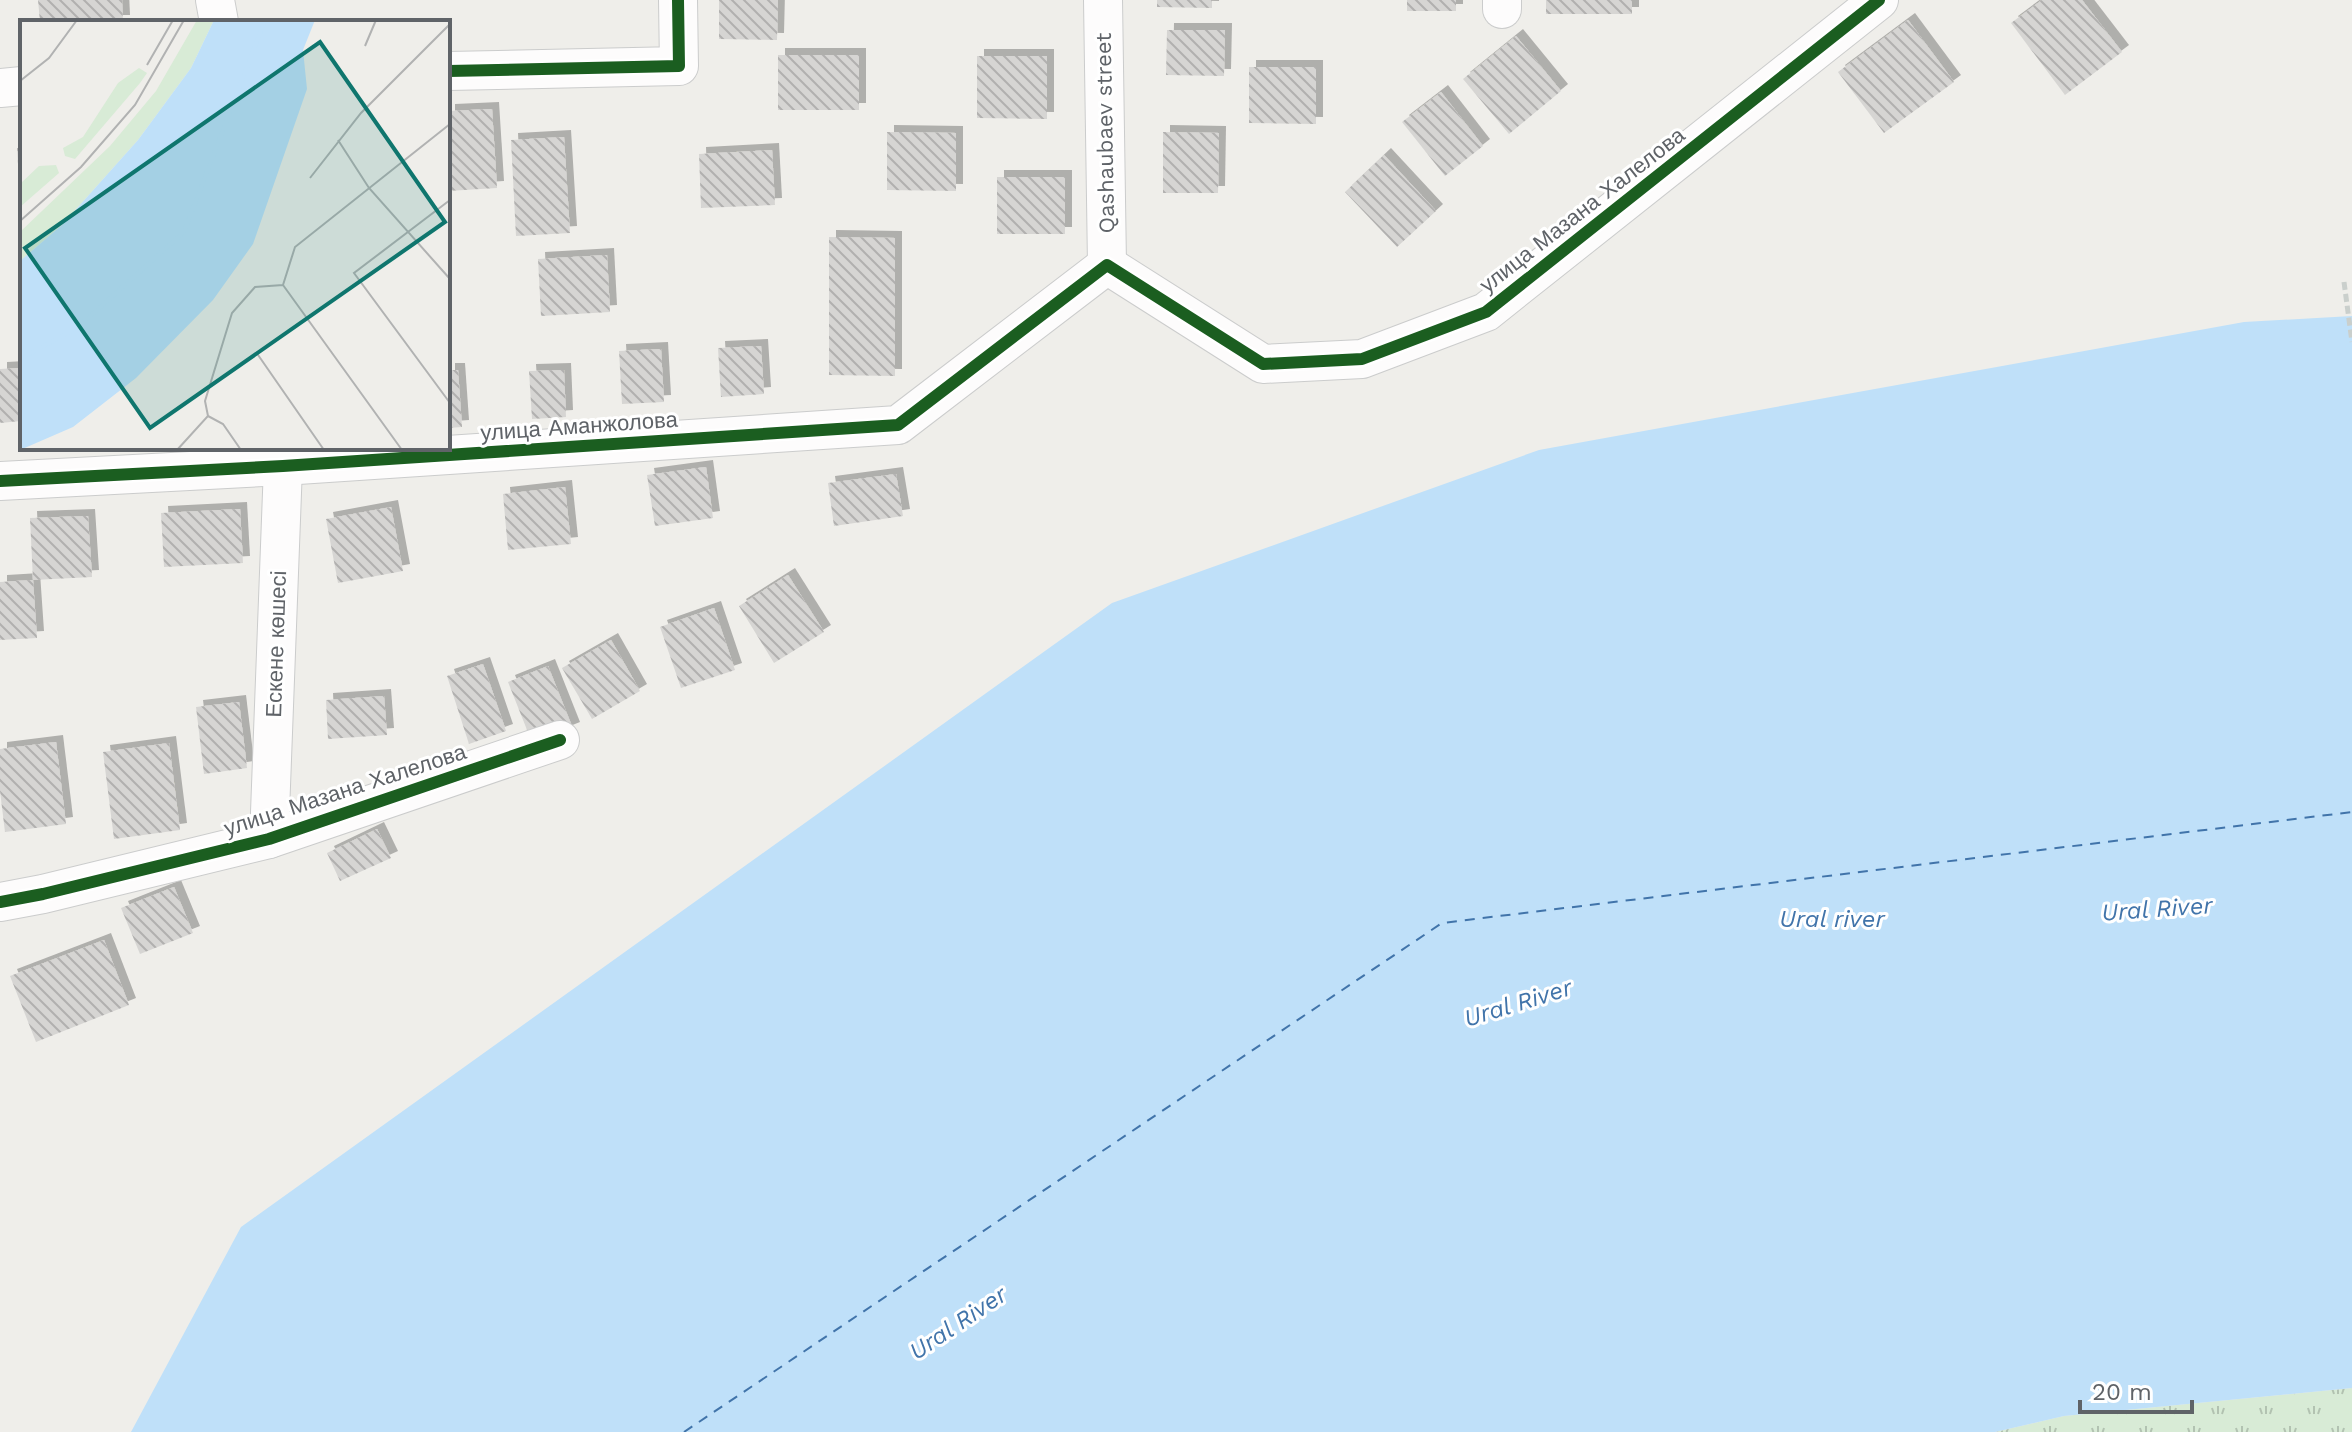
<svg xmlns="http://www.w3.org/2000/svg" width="2352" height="1432" font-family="'Work Sans',sans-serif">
<defs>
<pattern id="grass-tufts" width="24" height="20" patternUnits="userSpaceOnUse" patternTransform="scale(2)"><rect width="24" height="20" fill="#d8ebd6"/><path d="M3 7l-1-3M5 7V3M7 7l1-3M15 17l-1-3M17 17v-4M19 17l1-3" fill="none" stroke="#b2c2b1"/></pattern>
<pattern id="building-back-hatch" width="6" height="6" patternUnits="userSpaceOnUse" patternTransform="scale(2)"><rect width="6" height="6" fill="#d6d5d3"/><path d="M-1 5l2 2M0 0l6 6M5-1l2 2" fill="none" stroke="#b1b0af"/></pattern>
<filter id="shadow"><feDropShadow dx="7" dy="-7" stdDeviation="0" flood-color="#0004"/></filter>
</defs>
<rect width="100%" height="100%" fill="#efeeea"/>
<polygon fill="url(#grass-tufts)" points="2352,1388 2352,1432 1995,1432 2064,1416"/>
<polygon fill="#bfe0f9" points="2352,316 2352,1388 2064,1416 1995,1432 131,1432 241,1227 1112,603 1539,450 2244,322"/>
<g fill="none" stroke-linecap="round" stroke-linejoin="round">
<polyline stroke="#4174aa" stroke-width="2" stroke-dasharray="10 8" stroke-linecap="butt" points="684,1432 1442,923 2352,812"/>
</g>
<g fill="url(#building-back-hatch)" filter="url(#shadow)">
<polygon points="38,0 122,0 123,22 40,22"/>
<polygon points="719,0 778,0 777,40 719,39"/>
<polygon points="1157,0 1212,0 1212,8 1157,7"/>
<rect x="1407" y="0" width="49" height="11"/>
<rect x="1546" y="0" width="86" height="14"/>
<polygon points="2042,0 2082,0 2122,52 2065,95 2011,23"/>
<polygon points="1908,20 1954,82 1884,133 1838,72"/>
<polygon points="1167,30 1225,30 1224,76 1166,75"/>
<polygon points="1516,36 1561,91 1509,134 1463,79"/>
<rect x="778" y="55" width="81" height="55"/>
<polygon points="977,56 1047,56 1047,119 977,118"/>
<polygon points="1249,67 1316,67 1316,124 1249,123"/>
<polygon points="1441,92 1483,146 1445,176 1402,122"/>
<polygon points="492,109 497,188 448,191 448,111"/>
<polygon points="887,132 956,133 956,191 887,190"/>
<polygon points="1163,132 1219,133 1218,193 1163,193"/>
<polygon points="564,137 570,233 516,236 511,140"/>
<polygon points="17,148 22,148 22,198 20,198"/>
<polygon points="772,150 775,205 701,208 699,154"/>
<polygon points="1384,155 1436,211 1397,247 1345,192"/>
<rect x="997" y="177" width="68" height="57"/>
<polygon points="829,237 895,238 895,376 829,375"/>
<polygon points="607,255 610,312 541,316 538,259"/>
<polygon points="761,346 764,394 721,397 718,348"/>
<polygon points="661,349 664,402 622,404 619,351"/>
<polygon points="18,368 21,421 0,423 0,369"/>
<polygon points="448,370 458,370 462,427 448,428"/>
<polygon points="564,370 566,417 532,419 529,371"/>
<polygon points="706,467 713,518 655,526 647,475"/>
<polygon points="896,474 903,516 834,526 828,483"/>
<polygon points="565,487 571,544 508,550 503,494"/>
<polygon points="391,507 403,571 338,583 326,519"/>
<polygon points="240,509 243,563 164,567 161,513"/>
<polygon points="88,516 92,577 33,580 37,638 0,640 0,582 33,580 30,518"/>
<polygon points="788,575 824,632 774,663 739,606"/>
<polygon points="714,608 735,670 681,688 660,627"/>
<polygon points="611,640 640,691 592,719 562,668"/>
<polygon points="483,664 506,731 469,744 447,676"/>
<polygon points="548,666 573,729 533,745 508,682"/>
<polygon points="384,696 387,735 328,739 326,700"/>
<polygon points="239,702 247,768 204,774 196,707"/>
<polygon points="56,742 66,824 5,832 0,791 0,749"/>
<polygon points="169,743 180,830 114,839 103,752"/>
<polygon points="377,829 391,858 340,881 327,853"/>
<polygon points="174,887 193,933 140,954 121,908"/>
<polygon points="104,940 129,1005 36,1042 10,976"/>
</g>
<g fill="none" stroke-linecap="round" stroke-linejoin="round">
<g stroke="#cbcccc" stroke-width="40">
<g id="minor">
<polyline points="215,0 219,22"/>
<polyline points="1103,0 1107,265"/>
<polyline points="1502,9 1502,0"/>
<polyline points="448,71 679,66 678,0"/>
<polyline points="0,88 22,86"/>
<polyline points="1107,265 1263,364 1362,359 1486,312 1879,0"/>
<polyline points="0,481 283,466 898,425 1107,265"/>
<polyline points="269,839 283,466 280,448"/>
<polyline points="0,902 43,894 269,839 560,740"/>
</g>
</g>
<polyline stroke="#cacfcc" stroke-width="5" stroke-dasharray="8 4" stroke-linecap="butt" points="2344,282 2352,342"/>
<use href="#minor" stroke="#fdfcfc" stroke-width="38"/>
<g stroke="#fff" stroke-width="17">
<g id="cycleway">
<polyline points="448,71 679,66 678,0"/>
<polyline points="0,481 283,466 898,425 1107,265 1263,364 1362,359 1486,312 1879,0"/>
<polyline points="0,902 43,894 269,839 560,740"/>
</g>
</g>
<use href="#cycleway" stroke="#1b5e20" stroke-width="12"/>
</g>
<g text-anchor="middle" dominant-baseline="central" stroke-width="6" stroke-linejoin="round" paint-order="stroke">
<g font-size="22" fill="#5f6368" stroke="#fff">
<text transform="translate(1105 133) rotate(-91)">Qashaubaev street</text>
<text transform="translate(1582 210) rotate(-38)">улица Мазана Халелова</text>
<text transform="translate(579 426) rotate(-4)">улица Аманжолова</text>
<text transform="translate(276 644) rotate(-88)">Ескене көшесі</text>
<text transform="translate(345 790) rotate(-18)">улица Мазана Халелова</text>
</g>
<g font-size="24" font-style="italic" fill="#4174aa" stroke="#fff">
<text transform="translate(2157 909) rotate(-4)">Ural River</text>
<text x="1832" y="919">Ural river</text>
<text transform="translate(1518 1003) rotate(-17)">Ural River</text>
<text transform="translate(958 1323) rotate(-34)">Ural River</text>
</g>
</g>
<g transform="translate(20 20)">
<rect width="430" height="430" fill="#efeeea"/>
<path d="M177,0h17l-23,48 -53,72 -76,85 -42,36v-29l90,-86 46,-55z" fill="#d8ebd6"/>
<path d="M119,48l8,5 -7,10 -65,76 -10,-3 -2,-8 20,-11 35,-54zM36,145l3,8 -39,34v-23l19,-18z" fill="#d8ebd6"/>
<path d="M194,0h101l-12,30 4,39 -54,155 -40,56 -77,78 -63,49 -53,23v-189l42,-36 76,-85 53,-72z" fill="#bfe0f9"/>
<path fill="none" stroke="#bfe0f9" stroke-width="4" d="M0,339l58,-32 106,-95 81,-212"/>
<path fill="none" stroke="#b1b2b2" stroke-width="2" d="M345,26l11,-26M127,45l26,-45M0,61l29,-23 28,-38M318,120l31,48 81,91M290,158l51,-65 89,-89M430,180l-96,73 96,130M0,201l61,-54 54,-62 49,-85M263,265l12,-38 155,-123M263,265l119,165M236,332l68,98M188,396l15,8 18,26M157,430l31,-34 -3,-15 27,-88 23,-26 28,-2"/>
<path fill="#0f766e" fill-opacity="0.15" stroke="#0f766e" stroke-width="4" d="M300,22l125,180 -295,206 -125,-180z"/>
<rect width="430" height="430" fill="none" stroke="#5f6368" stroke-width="4"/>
</g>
<path d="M2080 1400v12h112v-12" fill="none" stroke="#5f6368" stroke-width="4"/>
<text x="2092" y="1400" font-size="24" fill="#5f6368" stroke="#ffffff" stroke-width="6" paint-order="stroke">20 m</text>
</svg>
